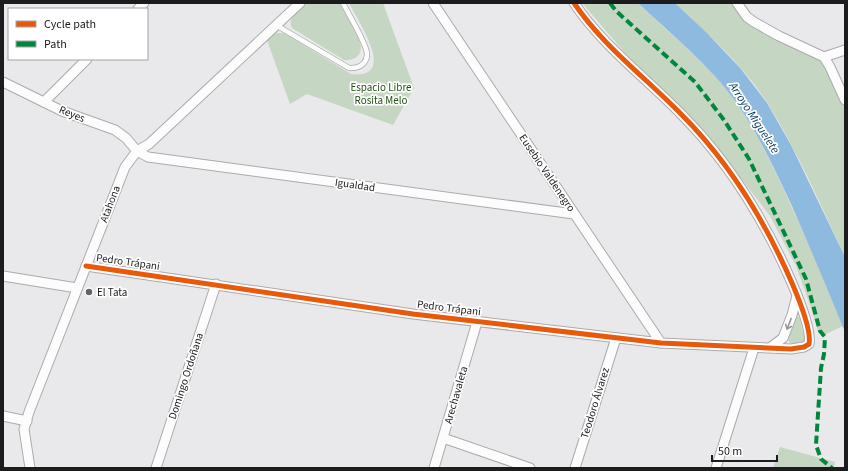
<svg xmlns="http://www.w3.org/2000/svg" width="848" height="471" font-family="'Source Sans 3',sans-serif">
<rect width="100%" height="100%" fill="#e9e8eb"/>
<g fill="#c5d6c2">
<path d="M307,3h33c6,13 16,27 20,40 4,12 -6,18 -16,17l-52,-32c-5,-11 7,-18 15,-25z"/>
<path d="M349,3h34l31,85 -21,37 -86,-31 -17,10 -23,-64 8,-7h9l67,41c48,6 7,-53 -2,-71z"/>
<path d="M582,3h56c33,32 71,62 98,99 22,32 38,66 54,101 19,41 36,82 53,123l-17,8 -8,-3 -8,-26 -14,-39 -26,-50 -43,-56 -26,-32 -76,-75z"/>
<path d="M675,3h58l13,16 75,41 5,7 19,39v151c-24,-51 -47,-105 -77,-153 -24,-38 -60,-70 -93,-101z"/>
<polygon points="797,316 799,317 805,340 801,343 790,343 788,340"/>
<polygon points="780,447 835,462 834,468 773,468"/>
</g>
<path fill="#8fbadf" d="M638,3h37l32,30 34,36 26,34 24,42 54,112v75c-17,-42 -35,-84 -53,-126 -17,-36 -33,-71 -56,-104 -27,-37 -65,-68 -98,-99z"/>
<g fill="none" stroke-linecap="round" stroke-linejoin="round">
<g stroke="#ababad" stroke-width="6">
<path id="service" d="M276,25l73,43c12,1 21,-7 17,-19 -5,-15 -16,-32 -23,-46"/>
</g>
<g stroke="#ababad" stroke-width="11">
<g id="minor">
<polyline points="433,3 661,343"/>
<polyline points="737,3 747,17 754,22 779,36 824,57 830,67 845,100"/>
<polyline points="138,9 144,3"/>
<polyline points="824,57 845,50"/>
<polyline points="3,82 62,111 115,130 126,138 137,151 148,157 574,214"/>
<polyline points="44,102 87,59"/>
<path d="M86,266l327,48 248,29 130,6 13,-2 5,-3c3,-14 -11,-47 -17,-61 -27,-62 -63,-121 -111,-169 -36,-37 -78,-68 -107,-111"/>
<polyline points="3,276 77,288"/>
<polyline points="771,347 783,338 792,315 797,296"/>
<polyline points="3,416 27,421"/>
<polyline points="443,438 530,468"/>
<polyline points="30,468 24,429 29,412 125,167 137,151 149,144 300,3"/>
<polyline points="156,468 216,284"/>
<polyline points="434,468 477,322"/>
<polyline points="575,468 616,338"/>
<polyline points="716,468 754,348"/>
</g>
</g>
<use href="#service" stroke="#fcfcfc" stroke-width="4.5"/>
<use href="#minor" stroke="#fcfcfc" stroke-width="9"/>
<polyline stroke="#00873e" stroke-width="4" stroke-dasharray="8 4" stroke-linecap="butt" points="610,3 616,11 695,82 724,120 749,159 789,243 806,279 820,331 825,337 824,354 821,368 816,445 821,459 832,468"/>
<g stroke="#fff" stroke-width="8">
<path id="cycleway" d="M86,266l327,48 248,29 130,6 13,-2 5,-3c3,-14 -11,-47 -17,-61 -27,-62 -63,-121 -111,-169 -36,-37 -78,-68 -107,-111"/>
</g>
<use href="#cycleway" stroke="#e8590c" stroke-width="5"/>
</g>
<defs><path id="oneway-shaft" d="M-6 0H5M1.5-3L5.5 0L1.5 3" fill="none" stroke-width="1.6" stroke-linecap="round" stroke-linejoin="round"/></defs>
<use stroke="#979798" href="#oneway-shaft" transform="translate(789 324) rotate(111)"/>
<circle fill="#646365" stroke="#fff" stroke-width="1.5" cx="89" cy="292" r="4"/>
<g text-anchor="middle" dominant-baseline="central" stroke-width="3.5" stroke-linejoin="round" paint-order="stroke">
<g font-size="11" fill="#235216" stroke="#fff">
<text x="381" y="87">Espacio Libre<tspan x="381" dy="13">Rosita Melo</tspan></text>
</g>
<g font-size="11" fill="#1c1b1d" stroke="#fff">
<text transform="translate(72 114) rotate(22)">Reyes</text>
<text transform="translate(547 173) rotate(56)">Eusebio Valdenegro</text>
<text transform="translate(355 185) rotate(8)">Igualdad</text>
<text transform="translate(110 204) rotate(-69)">Atahona</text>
<text transform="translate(128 262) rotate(8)">Pedro Trápani</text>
<text transform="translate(449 308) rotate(7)">Pedro Trápani</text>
<text transform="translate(186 376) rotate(-72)">Domingo Ordoñana</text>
<text transform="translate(456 395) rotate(-74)">Arechavaleta</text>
<text transform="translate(595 403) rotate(-73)">Teodoro Álvarez</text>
</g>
<g font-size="11" fill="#1c1b1d" stroke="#fff" text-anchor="start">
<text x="97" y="292">El Tata</text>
</g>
<g font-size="12" font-style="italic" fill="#06385a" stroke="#fff">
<text transform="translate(754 118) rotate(57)">Arroyo Miguelete</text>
</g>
</g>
<rect width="848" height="471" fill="none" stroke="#1c1b1d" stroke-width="8"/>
<rect x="8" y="8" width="140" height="52" fill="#ffffff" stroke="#a4a4a5"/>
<rect x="16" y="21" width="20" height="6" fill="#e8590c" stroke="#a4a4a5"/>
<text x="44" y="28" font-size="12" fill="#1c1b1d">Cycle path</text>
<rect x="16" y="41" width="20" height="6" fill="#00873e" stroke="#a4a4a5"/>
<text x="44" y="48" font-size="12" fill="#1c1b1d">Path</text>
<path d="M712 455v6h65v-6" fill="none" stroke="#1c1b1d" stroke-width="2"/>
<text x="718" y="455" font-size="12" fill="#1c1b1d" stroke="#ffffff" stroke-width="3" paint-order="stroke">50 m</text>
</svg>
